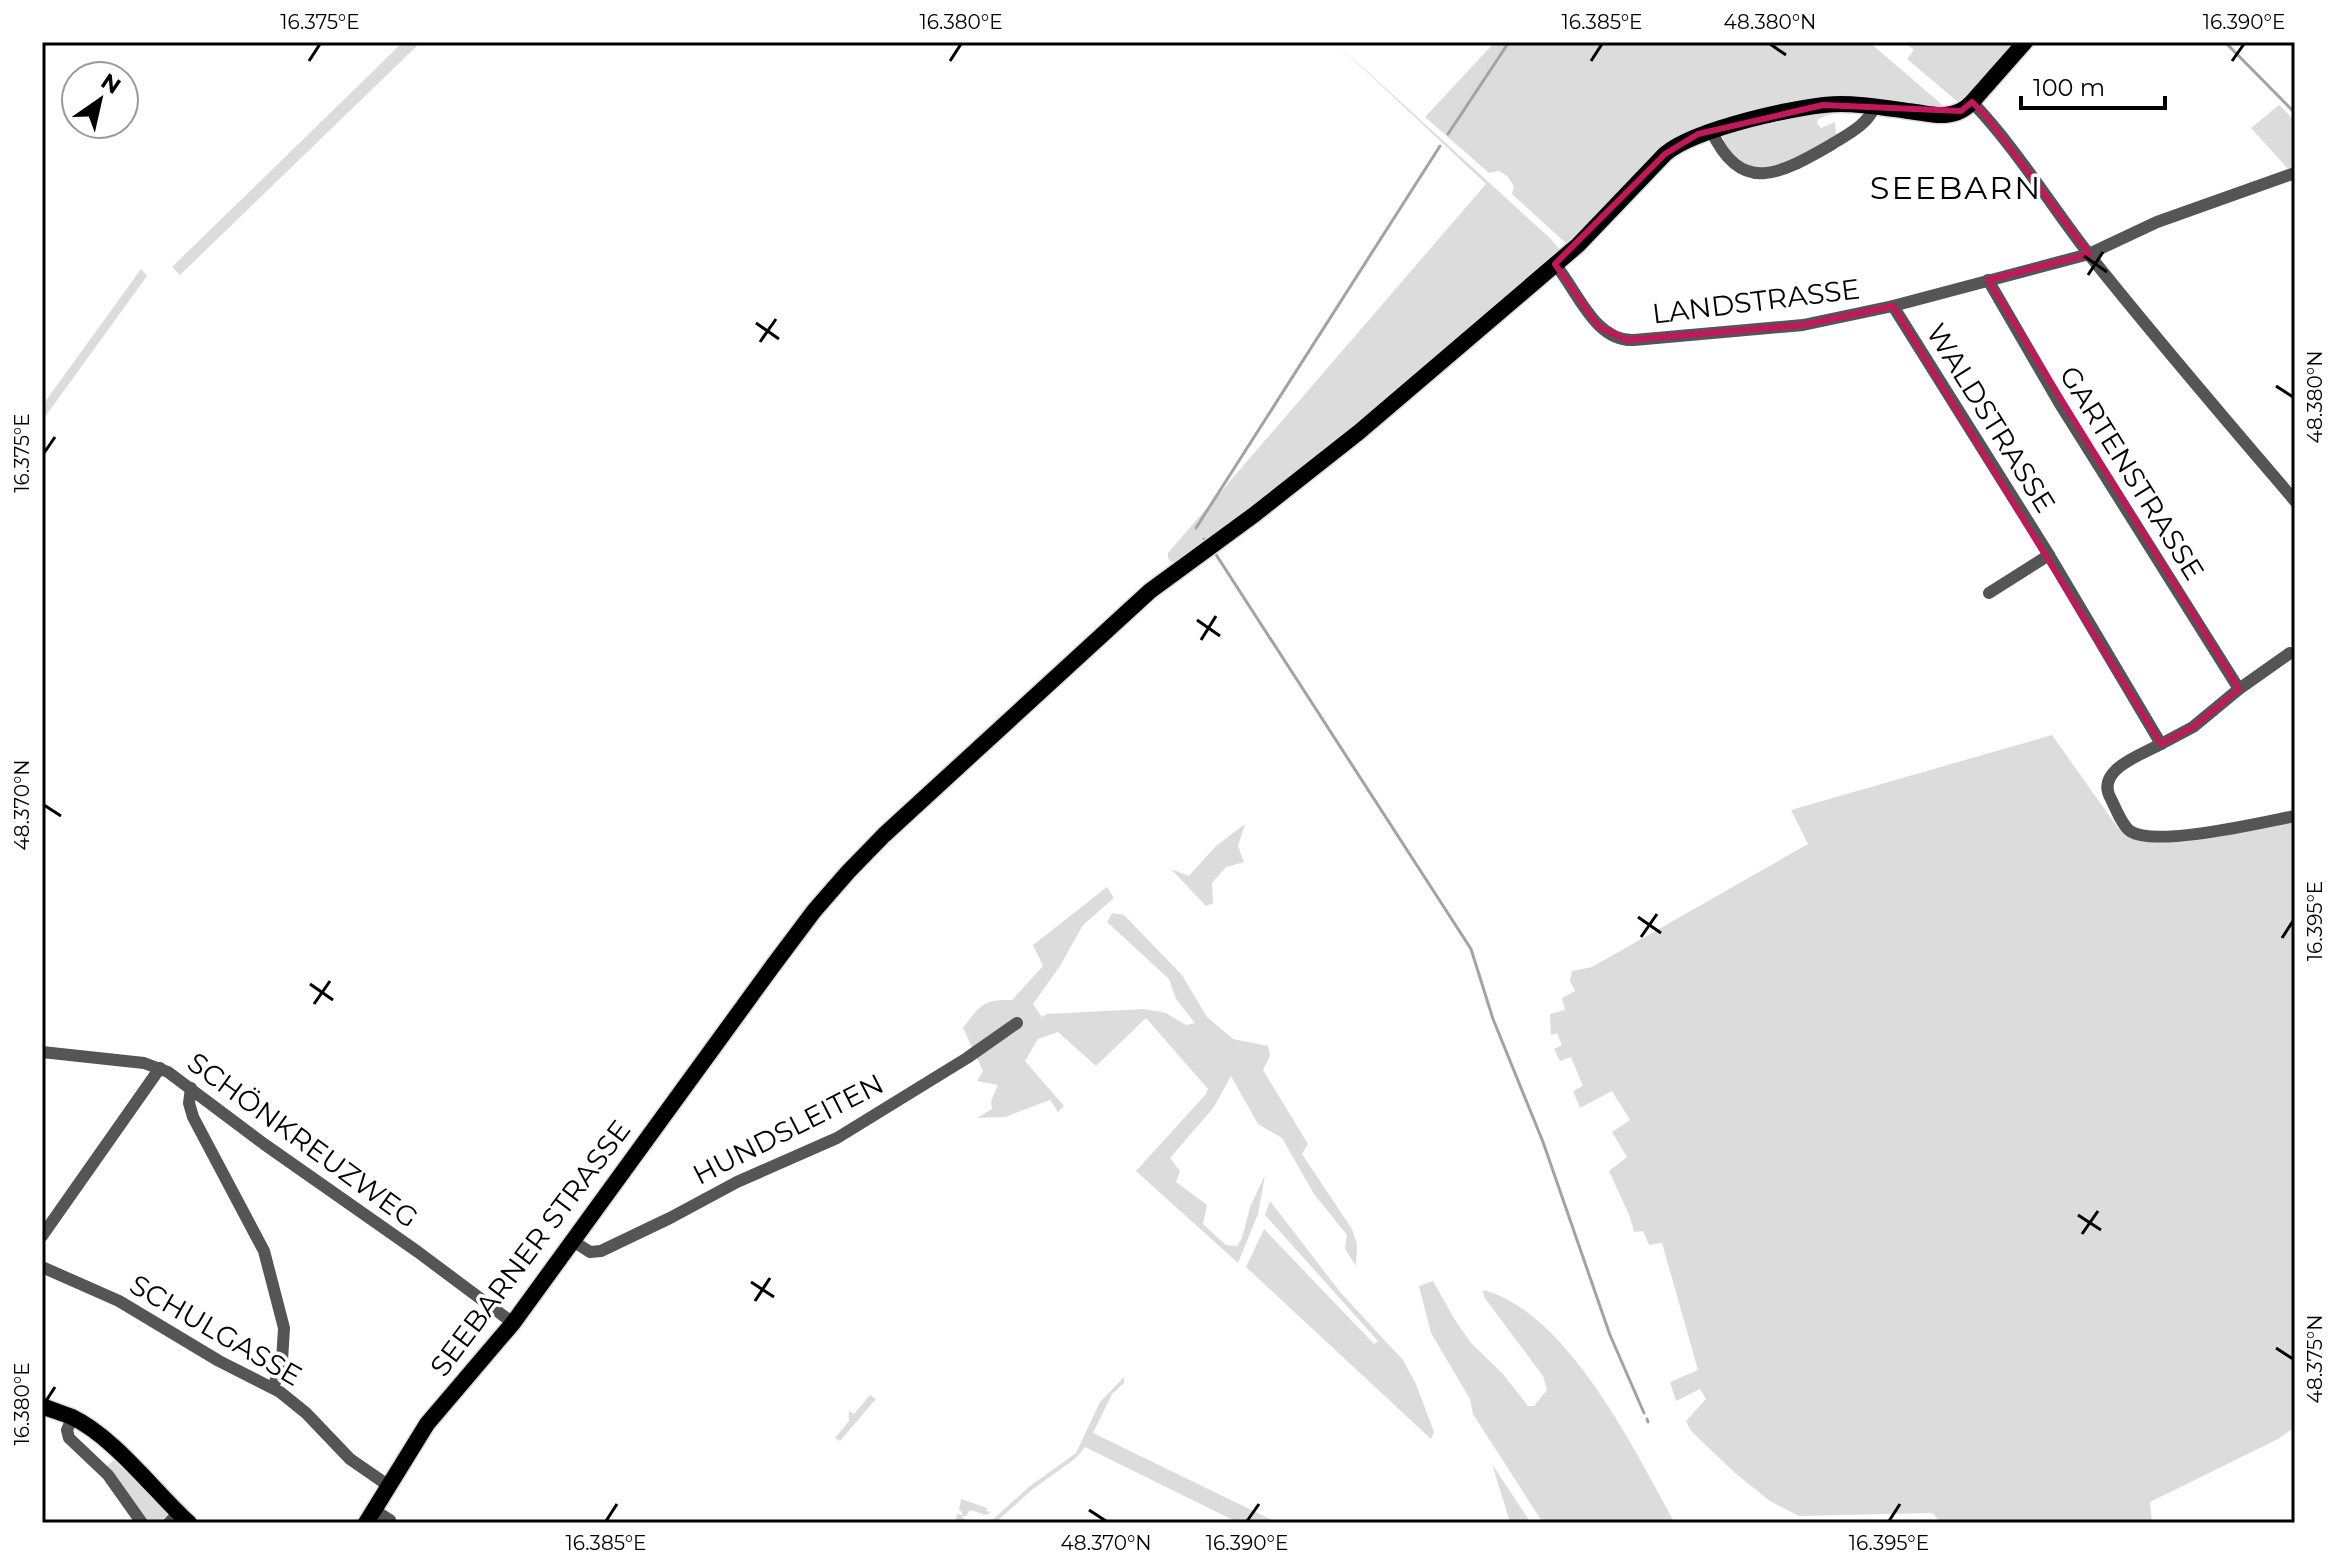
<svg xmlns="http://www.w3.org/2000/svg" width="2337" height="1565" font-family="Montserrat,sans-serif">
<rect width="100%" height="100%" fill="#fff"/>
<g fill="#dcdcdc">
<polygon points="403,42 421,42 180,275 172,267"/>
<polygon points="1335,42 1551,239 1560,250 1342,439 1181,560 1171,562 1168,558 1168,553 1486,184"/>
<polygon points="1495,42 1869,42 1946,108 1876,99 1824,97 1701,127 1570,247 1512,194 1514,186 1507,176 1499,171 1489,173 1425,117"/>
<polygon points="1908,42 2015,42 1967,98 1958,102 1907,59 1914,50 1907,44"/>
<polygon points="2279,105 2295,121 2295,165 2288,169 2251,128"/>
<path d="M1830,110l1,4 -13,5 -1,4 4,5 14,-6 1,15c-27,14 -65,44 -95,24 -9,-6 -17,-15 -18,-25l7,-3z"/>
<polygon points="141,269 147,276 42,421 42,406"/>
<polygon points="2052,735 2118,828 2144,842 2295,819 2295,1427 2278,1439 2150,1502 2152,1523 1942,1523 1932,1513 1799,1516 1770,1501 1735,1473 1691,1431 1686,1421 1706,1399 1700,1389 1676,1401 1670,1382 1698,1370 1662,1243 1649,1245 1643,1231 1634,1232 1630,1217 1609,1171 1627,1157 1612,1132 1630,1120 1612,1091 1580,1108 1573,1091 1583,1086 1571,1057 1560,1061 1554,1049 1562,1045 1557,1033 1551,1035 1550,1014 1565,1010 1562,998 1575,991 1570,981 1572,971 1592,967 1808,844 1791,810"/>
<polygon points="1245,824 1238,846 1244,862 1226,867 1212,883 1213,903 1206,906 1171,869 1189,876 1216,846"/>
<path d="M1107,887l7,11 -31,27 -23,41 -27,38 9,13 5,-3 97,-5 22,4 20,12 9,-2 -19,-24 -7,-20 -62,-57 5,-9 12,2 58,60 25,42 26,22 35,7 2,10 -7,14 45,74 -6,10 50,75 5,16 -1,21 -11,-17 2,-14 -33,-41 -32,-56 -24,-14 -27,-48 -17,31 -44,51 10,13 -4,11 31,23 -4,19 23,21 11,1 5,-8 8,-31 15,-32 -7,39 -20,49 -102,-92 70,-77 2,-5 -62,-71 -50,48 -38,-34 -20,7 -13,22 39,45 -6,6 -8,-12 -45,17 -28,1 15,-9 -1,-8 7,-16 -21,-4 6,-10 -20,-43c17,-23 20,-29 49,-28l31,-34 -10,-21z"/>
<polygon points="1270,1201 1341,1293 1403,1360 1416,1384 1434,1432 1431,1439 1246,1267 1264,1229 1374,1344 1378,1341 1265,1215"/>
<path d="M1433,1281l22,39 16,23 32,31 25,32h6l13,-16 -4,-14 -59,-79 -1,-7c85,22 152,161 192,233h-132l-70,-109 -3,-15 -39,-66 -12,-47z"/>
<polygon points="1124,1377 1124,1383 1112,1394 1093,1433 1278,1523 1239,1523 1085,1447 1076,1458 1033,1489 995,1523 989,1523 1030,1486 1076,1453 1100,1402"/>
<polygon points="870,1395 876,1399 840,1441 835,1438 849,1421 849,1411 854,1414"/>
<polygon points="114,1460 170,1515 163,1523 148,1523 106,1467"/>
<polygon points="1492,1464 1531,1523 1512,1523 1509,1519"/>
<polygon points="961,1499 987,1508 986,1511 991,1512 986,1515 970,1510 966,1516 962,1516 966,1521 968,1519 969,1523 955,1523 957,1514 962,1515 962,1512 959,1510"/>
</g>
<g fill="none" stroke-linecap="round" stroke-linejoin="round">
<g stroke="#a3a3a3" stroke-width="3">
<polyline points="2225,42 2295,113"/>
<polyline points="1448,134 1509,42"/>
<polyline points="1196,528 1440,146"/>
<polyline points="1204,539 1205,540"/>
<polyline points="1215,553 1471,949 1493,1019 1543,1142 1610,1335 1644,1413"/>
<polyline points="1647,1419 1648,1422"/>
</g>
<g stroke="#dbdbdb" stroke-width="19">
<g id="major">
<path d="M42,1406c10,4 20,7 30,11 42,20 82,74 117,106"/>
<path d="M366,1523l61,-99 86,-101 259,-356 42,-56 34,-39 36,-37 266,-244 105,-77 104,-82 219,-187 87,-91c29,-25 137,-50 176,-50 23,0 45,4 67,7 12,1 25,5 37,4 11,-1 20,-5 27,-13l53,-60"/>
</g>
</g>
<g stroke="#555" stroke-width="12">
<path d="M1972,102c45,47 79,104 119,155 66,83 135,163 204,244"/>
<path d="M1711,130c30,66 69,44 118,16 17,-11 38,-20 46,-40"/>
<path d="M1555,264c23,28 40,78 79,76l169,-15 90,-19 196,-52 68,-32 138,-49"/>
<polyline points="1988,280 2060,404 2239,689"/>
<path d="M1893,306l156,249 112,189c-20,11 -67,26 -50,55 5,10 11,26 19,32 25,17 133,-9 165,-15"/>
<polyline points="1989,593 2049,555"/>
<polyline points="2161,744 2193,727 2239,689 2290,653"/>
<polyline points="42,1052 144,1063 168,1072 264,1144 418,1252 513,1323"/>
<polyline points="191,1088 189,1103 193,1117 264,1251 284,1328 282,1361 273,1388"/>
<polyline points="42,1236 160,1068"/>
<polyline points="573,1241 590,1252 601,1251 670,1218 737,1182 837,1138 967,1058 1017,1023"/>
<polyline points="42,1267 119,1301 219,1361 280,1392 306,1413 350,1459 389,1486"/>
<polyline points="72,1418 67,1430 69,1438 108,1475 142,1523"/>
<polyline points="374,1510 390,1520 389,1523"/>
<polyline points="169,1523 178,1513"/>
</g>
<use href="#major" stroke="#000" stroke-width="16"/>
</g>
<path fill="none" stroke="#c2185b" stroke-width="6" stroke-linejoin="round" d="M1972,102l14,14 103,138 -101,26 251,409 -46,38 -32,17 -268,-438 -90,19 -176,15 -29,-14 -43,-62 110,-110 33,-20 125,-29 138,6z"/>
<path fill="none" stroke="#000" stroke-width="3" d="M1770,44l16,11M309,61l11,-17M950,61l11,-17M1591,61l11,-17M2232,61l12,-17M2084,256l23,16M2088,275l15,-23M756,323l23,16M760,342l16,-23M2276,386l17,11M44,453l11,-16M1197,620l23,16M1201,640l15,-24M44,805l17,11M1638,917l23,16M1641,937l16,-23M2282,938l11,-17M310,984l23,16M314,1004l16,-23M2078,1215l23,15M2082,1234l16,-23M751,1282l23,15M755,1301l15,-23M2276,1348l17,11M44,1404l11,-17M1089,1510l17,11M606,1521l11,-17M1247,1521l12,-17M1889,1521l11,-17"/>
<g text-anchor="middle" dominant-baseline="central" stroke-width="7" stroke-linejoin="round" paint-order="stroke">
<g font-size="28" fill="#000" stroke="#fff">
<text transform="translate(1756 301) rotate(-7)">LANDSTRASSE</text>
<text transform="translate(1991 418) rotate(58)">WALDSTRASSE</text>
<text transform="translate(2132 473) rotate(58)">GARTENSTRASSE</text>
<text transform="translate(788 1129) rotate(-27)">HUNDSLEITEN</text>
<text transform="translate(303 1140) rotate(36)">SCHÖNKREUZWEG</text>
<text transform="translate(530 1248) rotate(-53)">SEEBARNER STRASSE</text>
<text transform="translate(216 1330) rotate(30)">SCHULGASSE</text>
</g>
<g font-size="32" letter-spacing="2" fill="#000" stroke="#fff">
<text x="1956" y="187">SEEBARN</text>
</g>
</g>
<rect width="2337" height="1565" fill="none" stroke="#ffffff" stroke-width="88"/>
<g transform="translate(100 100) rotate(34)"><circle r="38" fill="#ffffff" stroke="#999999" stroke-width="2"/>
<path d="M0-6L14 30L0 20L-14 30Z" fill="#000000"/>
<text y="-12" font-size="22" font-weight="bold" text-anchor="middle" fill="#000000">N</text>
</g>
<path d="M2021 96v12h144v-12" fill="none" stroke="#000000" stroke-width="4"/>
<text x="2033" y="96" font-size="24" fill="#000000" stroke="#ffffff" stroke-width="6" paint-order="stroke">100 m</text>
<rect x="44" y="44" width="2249" height="1477" fill="none" stroke="#000" stroke-width="3"/>
<g font-size="20" text-anchor="middle" fill="#000">
<text x="320" y="29">16.375°E</text>
<text x="961" y="29">16.380°E</text>
<text x="1602" y="29">16.385°E</text>
<text x="1770" y="29">48.380°N</text>
<text x="2244" y="29">16.390°E</text>
<text transform="translate(2315 397) rotate(-90)" y="7">48.380°N</text>
<text transform="translate(22 453) rotate(-90)" y="7">16.375°E</text>
<text transform="translate(22 805) rotate(-90)" y="7">48.370°N</text>
<text transform="translate(2315 921) rotate(-90)" y="7">16.395°E</text>
<text transform="translate(2315 1359) rotate(-90)" y="7">48.375°N</text>
<text transform="translate(22 1404) rotate(-90)" y="7">16.380°E</text>
<text x="606" y="1550">16.385°E</text>
<text x="1106" y="1550">48.370°N</text>
<text x="1247" y="1550">16.390°E</text>
<text x="1889" y="1550">16.395°E</text>
</g>
</svg>
